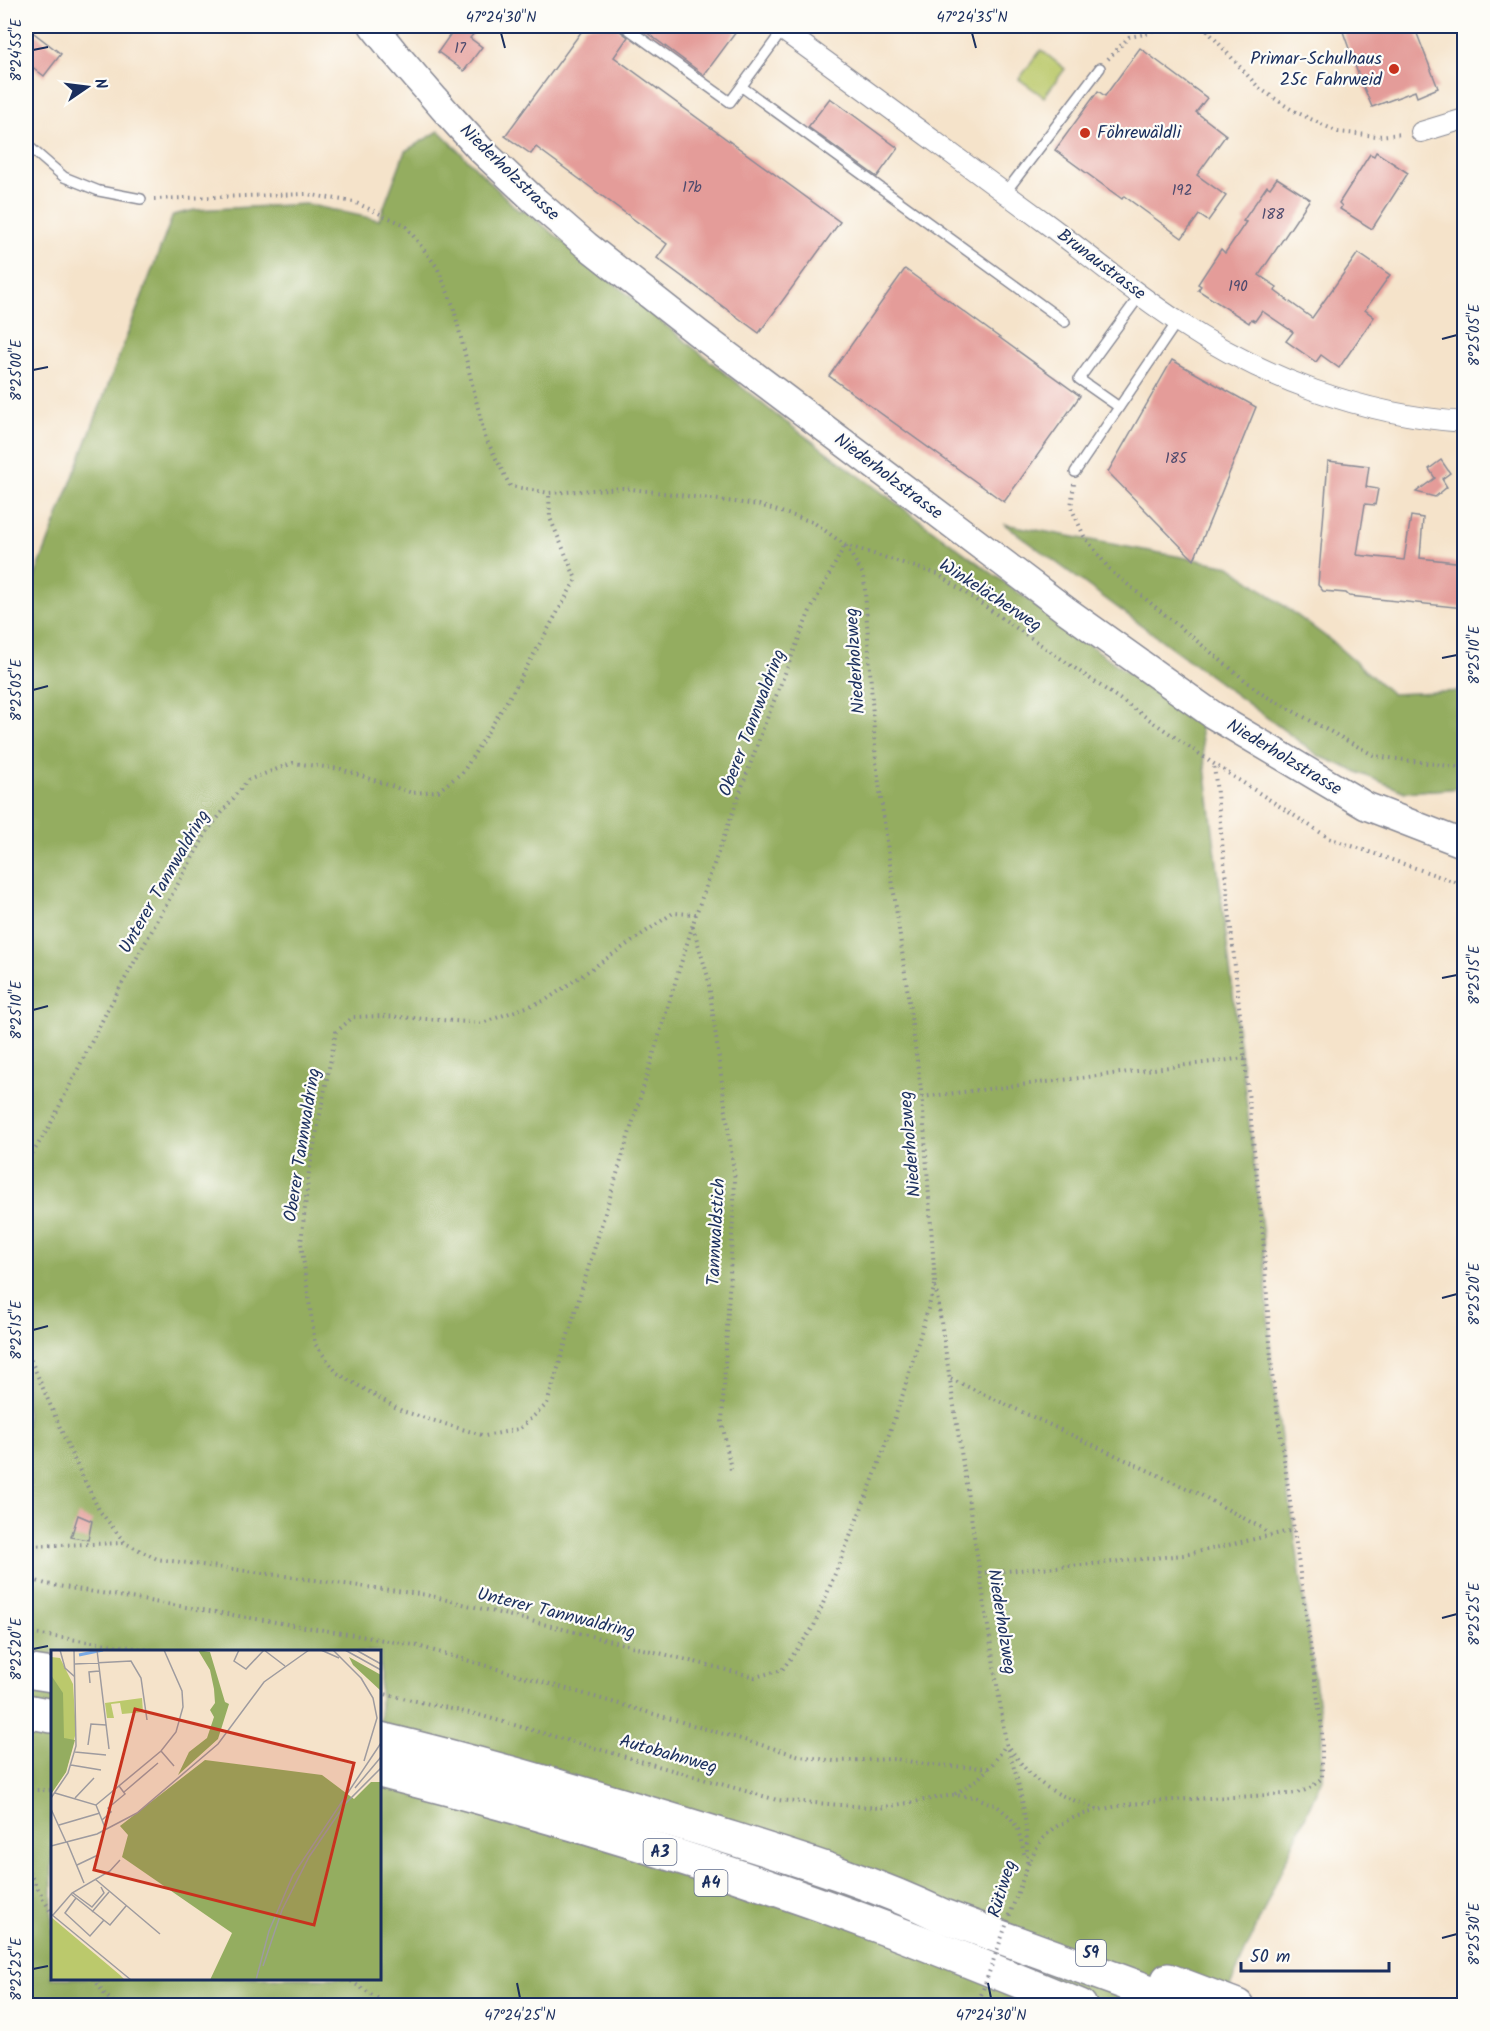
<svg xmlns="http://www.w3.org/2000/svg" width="1490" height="2031" font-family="Kalam,sans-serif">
<rect width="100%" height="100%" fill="#fdfcf7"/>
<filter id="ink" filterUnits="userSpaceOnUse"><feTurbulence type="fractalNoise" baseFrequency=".0167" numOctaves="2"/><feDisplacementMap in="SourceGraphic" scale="12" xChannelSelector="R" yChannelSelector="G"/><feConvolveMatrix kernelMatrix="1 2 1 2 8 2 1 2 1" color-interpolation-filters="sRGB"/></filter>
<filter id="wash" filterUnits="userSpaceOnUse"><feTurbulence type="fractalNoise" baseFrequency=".008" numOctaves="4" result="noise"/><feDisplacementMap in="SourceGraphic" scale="24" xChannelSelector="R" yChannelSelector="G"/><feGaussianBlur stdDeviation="1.35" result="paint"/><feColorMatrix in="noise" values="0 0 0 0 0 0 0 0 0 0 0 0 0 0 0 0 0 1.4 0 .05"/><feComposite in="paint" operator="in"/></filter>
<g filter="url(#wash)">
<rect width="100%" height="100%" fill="#f5e3ca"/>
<polygon fill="#bbc96c" stroke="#6b7c65" stroke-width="1.5" points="1041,50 1065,69 1044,97 1019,79"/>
<g fill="#94ad60" stroke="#586e5f" stroke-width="1.5" fill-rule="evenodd">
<path d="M439,131l80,80 4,-2 252,205 425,312 63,510 9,138 50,355v49l-100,227h-1196v-1405l147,-385 22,-5 111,-6 73,16 26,-69zM52,1652h328v326h-328z"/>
<polygon points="1004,524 1230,566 1329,639 1392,694 1464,691 1464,788 1405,792 1319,756"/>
</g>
<g id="blocks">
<g fill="#e49c99">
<polygon points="437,26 480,26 470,38 482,47 464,71 438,52 450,35"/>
<polygon points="588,26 617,26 620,31 628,37 614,57 840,222 759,333 657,258 667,244 536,147 531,154 505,136 584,28"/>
<polygon points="638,26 727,26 736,32 704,75"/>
<polygon points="1341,26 1414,26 1438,88 1417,97 1415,91 1372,107 1357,71"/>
<polygon points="26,27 61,54 44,76 26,62"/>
<polygon points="1140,48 1207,98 1196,112 1226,135 1197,175 1226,196 1208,221 1199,215 1182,238 1124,196 1122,199 1055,150 1098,91 1105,96"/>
<polygon points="830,98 898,148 877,177 808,127"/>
<polygon points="1376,152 1408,173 1372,229 1340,209 1342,206 1339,203 1370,154 1374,156"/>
<polygon points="1277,178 1310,199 1259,275 1277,287 1275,291 1312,318 1358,253 1390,275 1365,310 1374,317 1339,368 1321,355 1316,362 1286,341 1293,332 1262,311 1255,321 1251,319 1249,323 1198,290 1201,286 1198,284 1221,249 1225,253 1246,222 1243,221 1267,186 1270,188"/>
<polygon points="905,269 1080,396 1004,502 829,376"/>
<polygon points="1172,360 1256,407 1194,560 1108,472"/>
<polygon points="1441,460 1450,473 1442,479 1447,487 1435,497 1416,492 1435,478 1429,469"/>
<polygon points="1328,461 1369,466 1366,487 1378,489 1375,505 1365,504 1357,555 1404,560 1411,516 1423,518 1420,558 1464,563 1464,608 1349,596 1346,593 1323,591 1318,585"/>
<polygon points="78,1515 92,1521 88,1540 71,1537"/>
</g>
</g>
</g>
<g filter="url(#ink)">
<use href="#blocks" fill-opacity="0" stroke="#888994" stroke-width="1.5"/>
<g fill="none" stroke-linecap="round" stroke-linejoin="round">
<g stroke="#888994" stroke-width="12">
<g id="lane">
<polyline points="624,26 730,102 783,30"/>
<polyline points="742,87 1065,322"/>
<polyline points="26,144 64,177 99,191 141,199"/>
<polyline points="1005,193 1100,68"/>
<polyline points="1119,407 1079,379 1141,294"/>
<polyline points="1075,472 1177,322"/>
</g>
</g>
<g stroke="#888994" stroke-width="22">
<g id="street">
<path d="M777,26c89,64 177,130 266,195 45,33 88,70 134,100 85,57 185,94 287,101"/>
<polyline points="1421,132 1464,119"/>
</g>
</g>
<g stroke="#888994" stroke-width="30">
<polyline id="secondary" points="373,26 394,52 448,114 481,150 532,198 586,245 698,333 928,506 1067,611 1213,715 1366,806 1464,844"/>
</g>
<g stroke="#888994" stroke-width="36">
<g id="highway">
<polyline points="26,1671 52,1675"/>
<polyline points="26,1711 52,1716"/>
<path d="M380,1739c110,26 219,59 328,92 79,25 160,49 235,85l246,90"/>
<path d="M380,1771c166,42 332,93 493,153 70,26 139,54 207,82"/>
<polyline points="1168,1980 1237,2006"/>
</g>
</g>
<g stroke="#888994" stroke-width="4" stroke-dasharray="1.5 4.5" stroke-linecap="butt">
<polyline points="1203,26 1259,88 1292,110 1338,132 1377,136 1403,134"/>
<polyline points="1108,59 1129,37 1150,33 1157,26"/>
<polyline points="154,199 306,194 354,202 405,225 437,267 453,305 485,437 510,486 549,493 623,488 759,505 813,522 845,545 938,574 1214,764 1329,838 1464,885"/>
<polyline points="1074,484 1071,507 1084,536 1110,570 1262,694 1375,756 1464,768"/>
<path d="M846,546l18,30 12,186 46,335 13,186 71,460c15,45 22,74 21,122"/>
<polyline points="696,914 673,913 546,1000 482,1023 384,1016 353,1017 336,1032 309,1171 301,1243 315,1344 337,1373 402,1411 485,1436 519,1429 547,1404 696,914 764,726 809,613 845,545"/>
<polyline points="693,927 708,977 735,1180 722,1422 731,1470"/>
<polyline points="922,1097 1245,1058"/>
<polyline points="26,1164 50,1125 107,1011 208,830 248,780 293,763 341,769 412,793 438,791 463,772 515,688 576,579 550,518 549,493"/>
<polyline points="26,1349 71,1453 99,1510 125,1543 157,1559 427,1595 755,1677 782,1670 814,1626 874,1477 902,1397 935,1285"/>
<polyline points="951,1379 1199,1494 1260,1527 1269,1534"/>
<polyline points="26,1546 124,1543"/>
<polyline points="979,1573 1082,1565 1184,1555 1294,1530"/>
<polyline points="26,1578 46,1584 414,1645 800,1756 834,1761 896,1759 930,1765 989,1768"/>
<polyline points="26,1633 165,1652"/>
<polyline points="380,1693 479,1715 777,1800 879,1808 953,1795 975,1797 997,1806 1010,1817 1018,1829 1025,1857"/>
<path d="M1010,1748c27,41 46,46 90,62"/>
<polyline points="26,1792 27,1790 52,1790"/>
<path d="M955,1794c23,-13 38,-27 51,-50"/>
<polyline points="26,1867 52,1914"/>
<path d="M1026,1870c6,-16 14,-31 28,-42 46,-32 156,-28 213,-33 11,-1 26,0 36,-4 7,-2 14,-9 19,-13v-49l-50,-355 -9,-138 -49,-471"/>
<polyline points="94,1978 105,1995 117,2006"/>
<polyline points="346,1978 390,2006"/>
</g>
<use href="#lane" stroke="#fff" stroke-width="9"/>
<use href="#street" stroke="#fff" stroke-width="20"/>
<use href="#secondary" stroke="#fff" stroke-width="27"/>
<use href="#highway" stroke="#fff" stroke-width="33"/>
<polyline stroke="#888994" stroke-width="4" stroke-dasharray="1.5 4.5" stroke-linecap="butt" points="977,2006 1026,1870"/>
</g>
</g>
<path fill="none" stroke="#1b2f5e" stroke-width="2" d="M501,33l4,15M972,33l4,15M33,50l15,-3M1442,339l15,-4M33,370l15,-3M1442,658l15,-3M33,690l15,-4M1442,978l15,-3M33,1010l15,-4M1442,1298l15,-4M33,1330l15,-4M1442,1618l15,-4M33,1649l15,-3M1442,1938l15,-4M33,1969l15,-3M517,1983l3,15M988,1983l3,15"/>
<g fill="#c8321e" stroke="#fdfcf7" stroke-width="2">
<circle cx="1394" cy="69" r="6"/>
<circle cx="1085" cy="133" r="6"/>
</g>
<g text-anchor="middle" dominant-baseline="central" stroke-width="4.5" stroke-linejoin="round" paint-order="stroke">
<g font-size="15" fill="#4d4a6d">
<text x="460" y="49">17</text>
<text x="692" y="188">17b</text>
<text x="1182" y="191">192</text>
<text x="1273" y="215">188</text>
<text x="1238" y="287">190</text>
<text x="1176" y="459">185</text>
</g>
<g fill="#fdfcf7" stroke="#5f6c8c" stroke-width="1.5">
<rect x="643.5" y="1839" width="33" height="26" rx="4.5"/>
<rect x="694.5" y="1870" width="33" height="26" rx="4.5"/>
<rect x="1076" y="1940" width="30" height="26" rx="4.5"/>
</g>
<g font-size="16" font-weight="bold" fill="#1b2f5e">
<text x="660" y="1852">A3</text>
<text x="711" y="1883">A4</text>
<text x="1091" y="1953">59</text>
</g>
<g font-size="18" fill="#1b2f5e" stroke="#fdfcf7" text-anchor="end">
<text x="1382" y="59">Primar-Schulhaus<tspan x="1382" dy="21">25c Fahrweid</tspan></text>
<text x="1097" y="133" text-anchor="start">Föhrewäldli</text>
</g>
<g font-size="18" fill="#1b2f5e" stroke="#fdfcf7">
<text transform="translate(509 173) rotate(44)">Niederholzstrasse</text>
<text transform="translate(1101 265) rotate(37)">Brunaustrasse</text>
<text transform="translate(888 477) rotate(37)">Niederholzstrasse</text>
<text transform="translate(990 596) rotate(33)">Winkelächerweg</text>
<text transform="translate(856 661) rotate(-94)">Niederholzweg</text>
<text transform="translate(753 723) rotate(-69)">Oberer Tannwaldring</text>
<text transform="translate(1284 758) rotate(31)">Niederholzstrasse</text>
<text transform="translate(165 882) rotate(-60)">Unterer Tannwaldring</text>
<text transform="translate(911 1144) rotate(-95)">Niederholzweg</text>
<text transform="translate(303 1145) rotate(-81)">Oberer Tannwaldring</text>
<text transform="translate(717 1232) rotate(-87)">Tannwaldstich</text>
<text transform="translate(556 1614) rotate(14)">Unterer Tannwaldring</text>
<text transform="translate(1001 1622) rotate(81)">Niederholzweg</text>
<text transform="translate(668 1755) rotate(16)">Autobahnweg</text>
<text transform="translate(1003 1889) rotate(-73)">Rütiweg</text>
</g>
</g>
<g transform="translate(51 1650)">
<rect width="330" height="330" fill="#f5e3ca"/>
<path d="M0,7l9,1 13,26 3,48 -10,40 -15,22zM91,48l1,14 -21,2 -2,-11 -9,1 3,14h-7l-2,-15zM0,267l69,58 5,5h-74z" fill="#bbc96c"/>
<path d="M147,0l12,2 15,50 4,2 -11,35 -40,36 11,-23 18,-14 7,-21 -4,-7 5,-7 -1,-14 -4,-19zM298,7l32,18v16l-28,-26zM0,25l12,18 1,45 11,2 -9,32 -15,22zM154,110l117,15 32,24 17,-17h10v198h-171l22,-47 -110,-76 6,-22 -8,-9z" fill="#94ad60"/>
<path fill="none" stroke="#7aaae5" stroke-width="3" d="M28,5l24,-5"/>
<path fill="none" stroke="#9e9b9f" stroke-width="1.5" d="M9,0l5,18 10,9M46,0l12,99M188,0l-5,11 12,8 18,-19M213,0l21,16M270,0l18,8M282,0l29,29M294,0l36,20M305,0l25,14M24,14l56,-3 10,17 6,42M310,28l12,20 4,20 -13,43M39,33l-1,-11 10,-1M37,95l3,-21 15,1M110,101l13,15M24,102l31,3M20,115l30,5M304,138l26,-31M73,142l34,-29M4,143l41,12 10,25M0,148l17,-25 8,-27 -2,-96M24,148l19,-20M45,155l65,-54 15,-19 7,-25 -1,-16 -18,-41M0,159l15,33M51,170l9,-8 -3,-4 17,-14 -6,-8M8,175l41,-12M16,192l17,41M0,196l46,-12 40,-21 81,-69 46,-62 45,-32M26,215l21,-10M44,229l65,55M22,243l19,14 12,-14 -3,-6M20,244l39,31 16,-19M25,248l-11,15 25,23 14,-16M41,262l17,-20M0,264l80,66M2,265l19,-22 38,-22 10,-11M212,316l19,-56 27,-53 36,-53 36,-36M205,330l13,-49 24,-56 88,-132"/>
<path fill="#c8321e" fill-opacity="0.15" stroke="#c8321e" stroke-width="3" d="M84,59l219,54 -40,162 -220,-55z"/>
<rect width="330" height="330" fill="none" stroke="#1b2f5e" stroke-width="3"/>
</g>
<rect width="1490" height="2031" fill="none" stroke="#fdfcf7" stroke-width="66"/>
<g transform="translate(87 87) rotate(76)" stroke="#fdfcf7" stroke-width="4.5" paint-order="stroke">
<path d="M0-4.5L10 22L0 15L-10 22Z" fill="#1b2f5e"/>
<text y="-9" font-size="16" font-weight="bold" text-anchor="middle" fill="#1b2f5e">N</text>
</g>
<path d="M1241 1962v9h148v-9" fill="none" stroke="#1b2f5e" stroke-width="3"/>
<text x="1250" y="1962" font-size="18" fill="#1b2f5e" stroke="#fdfcf7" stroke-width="4.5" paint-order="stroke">50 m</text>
<rect x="33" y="33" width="1424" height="1965" fill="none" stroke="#1b2f5e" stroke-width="2"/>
<g font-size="15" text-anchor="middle" fill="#1b2f5e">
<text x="501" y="22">47°24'30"N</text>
<text x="972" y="22">47°24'35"N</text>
<text transform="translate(16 50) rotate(-90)" y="5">8°24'55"E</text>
<text transform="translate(1474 335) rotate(-90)" y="5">8°25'05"E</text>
<text transform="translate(16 370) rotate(-90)" y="5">8°25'00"E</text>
<text transform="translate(1474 655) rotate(-90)" y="5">8°25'10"E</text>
<text transform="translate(16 690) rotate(-90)" y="5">8°25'05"E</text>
<text transform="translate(1474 975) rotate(-90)" y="5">8°25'15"E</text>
<text transform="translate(16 1010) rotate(-90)" y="5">8°25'10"E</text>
<text transform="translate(1474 1294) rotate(-90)" y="5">8°25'20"E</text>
<text transform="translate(16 1330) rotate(-90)" y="5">8°25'15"E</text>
<text transform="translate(1474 1614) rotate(-90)" y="5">8°25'25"E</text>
<text transform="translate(16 1649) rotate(-90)" y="5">8°25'20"E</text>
<text transform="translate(1474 1934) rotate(-90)" y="5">8°25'30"E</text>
<text transform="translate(16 1969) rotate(-90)" y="5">8°25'25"E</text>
<text x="520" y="2020">47°24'25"N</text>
<text x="991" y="2020">47°24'30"N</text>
</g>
</svg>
